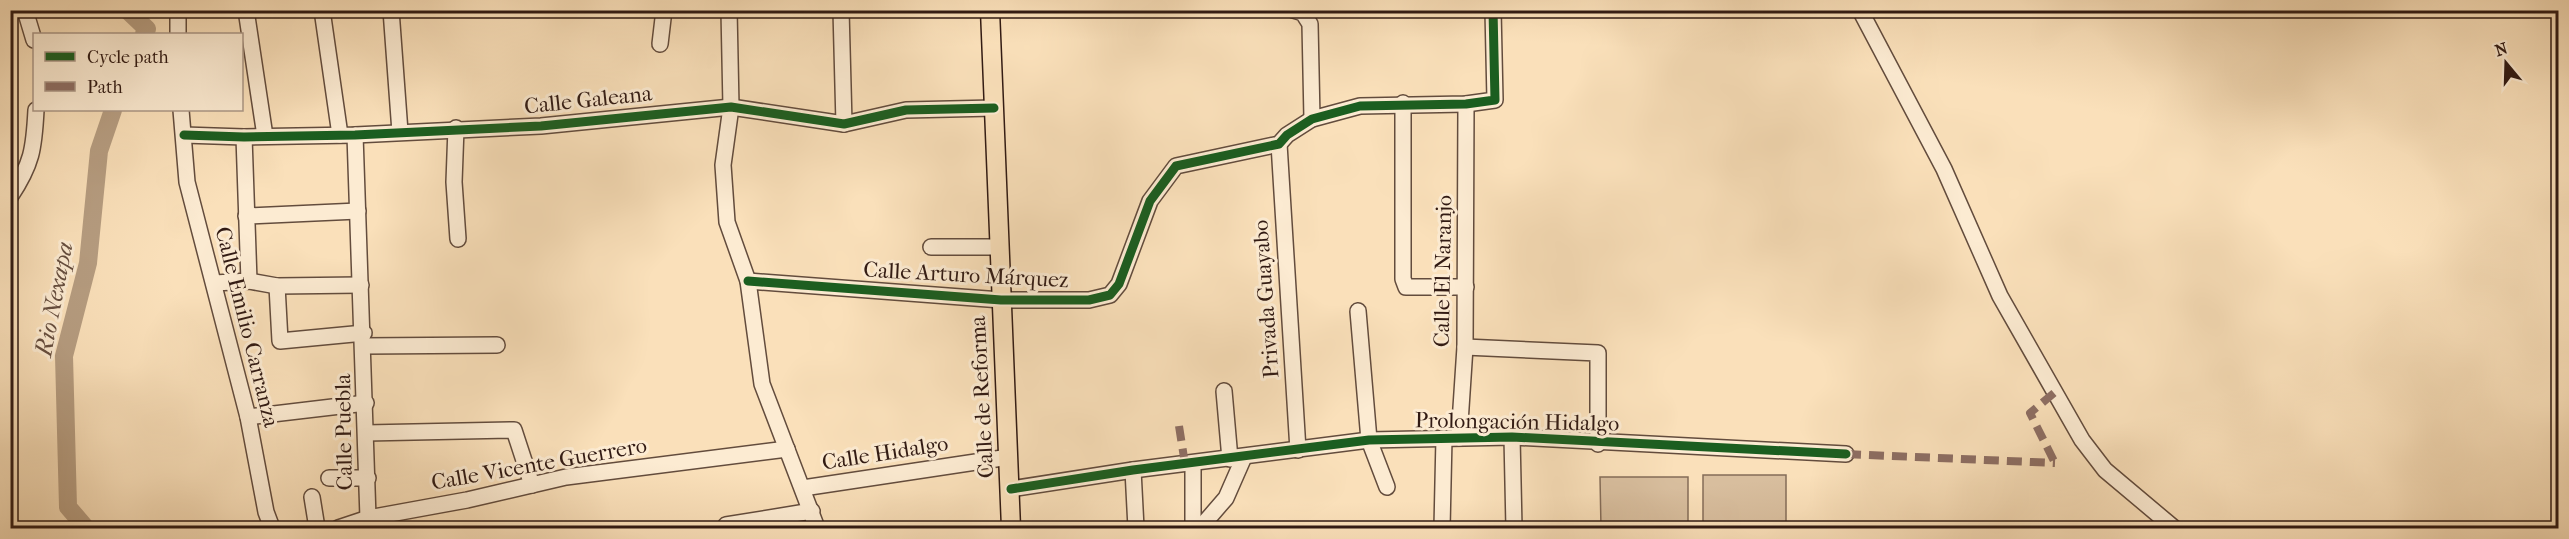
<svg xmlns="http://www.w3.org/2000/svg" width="2569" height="539" font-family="'IM FELL French Canon',serif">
<rect width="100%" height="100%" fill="#fae0ba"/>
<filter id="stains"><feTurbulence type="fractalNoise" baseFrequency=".00333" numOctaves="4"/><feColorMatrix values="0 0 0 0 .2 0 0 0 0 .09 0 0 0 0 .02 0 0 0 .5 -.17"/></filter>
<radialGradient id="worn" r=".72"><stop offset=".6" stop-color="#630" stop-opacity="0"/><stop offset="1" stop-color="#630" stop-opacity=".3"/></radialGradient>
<g fill="#d8be9e" stroke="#846c58" stroke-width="1.5">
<rect x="1703" y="475" width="83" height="53"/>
<polygon points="1600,477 1688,477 1688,528 1601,528"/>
</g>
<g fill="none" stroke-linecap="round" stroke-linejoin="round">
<g stroke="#b69d81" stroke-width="18">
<polyline points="127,10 147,29 144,34"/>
<polyline points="86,528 68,507 64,356 88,263 99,151 113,110"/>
</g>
<g stroke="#634c3d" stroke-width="18">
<g id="minor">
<polyline points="25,10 34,40"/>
<polyline points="246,10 265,136"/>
<polyline points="322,10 340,135"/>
<polyline points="391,10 400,132"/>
<polyline points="729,10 731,107 723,165 727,222 748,281 762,384 817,528"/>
<polyline points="841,10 844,124"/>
<polyline points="1293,10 1303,13 1310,24 1312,119"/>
<polyline points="1860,10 1944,169 2000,296 2082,440 2105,470 2174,528"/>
<polyline points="178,34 178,10"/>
<polyline points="660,44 664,10"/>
<polyline points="1403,103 1403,279 1406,287 1466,287"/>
<polyline points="181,110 187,182 248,417 266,512 272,528"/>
<polyline points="456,128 454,182 458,239"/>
<polyline points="184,135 244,137 355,135 541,126 731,107 844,124 906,110 994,108"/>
<polyline points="355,135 368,518"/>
<polyline points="244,137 249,281"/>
<polyline points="1279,144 1298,450"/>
<path d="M10,197c22,-33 24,-48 26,-87"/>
<polyline points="246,216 358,211"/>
<polyline points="931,247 999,247"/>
<polyline points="748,281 1001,300 1089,300 1110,295 1119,284 1150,201 1176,166 1279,144 1287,135 1312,119 1360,106 1466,104 1495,100 1493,10"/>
<polyline points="215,283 249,281 277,286 361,285"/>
<polyline points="277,286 280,341 364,333"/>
<polyline points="1358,311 1369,440 1387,487"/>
<polyline points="364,346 497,345"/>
<polyline points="1465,347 1598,353 1598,444"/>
<polyline points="1224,391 1230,459"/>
<polyline points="248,417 366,403"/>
<polyline points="366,433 514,430 532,485"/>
<polyline points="1512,437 1514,528"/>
<polyline points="1459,438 1465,347 1466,104"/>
<polyline points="1133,470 1136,528"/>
<polyline points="329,478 368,478"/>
<polyline points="803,488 1009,457"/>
<polyline points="1011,489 1133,470 1369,440 1512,437 1846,454"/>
<polyline points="312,497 317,528"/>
<polyline points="726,525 812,511"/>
<polyline points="338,528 368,518 467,500 566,477 787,449"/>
<polyline points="1193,528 1193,463"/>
<polyline points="1200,528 1226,498 1244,457"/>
<polyline points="1442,528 1444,438"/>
</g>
</g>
<g stroke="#311a13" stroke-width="21">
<polyline id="major" points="990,10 1011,528"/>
</g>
<use href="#minor" stroke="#fcebd2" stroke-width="15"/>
<use href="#major" stroke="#fae0ba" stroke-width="18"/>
<g stroke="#8d6e63" stroke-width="8" stroke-dasharray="15 8" stroke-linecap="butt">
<polyline points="2054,393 2030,413 2055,463"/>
<polyline points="1179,426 1185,464"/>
<polyline points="1846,454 2055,463"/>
</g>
<g stroke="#fcebd2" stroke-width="13">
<g id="cycleway">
<polyline points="184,135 244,137 355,135 541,126 731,107 844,124 906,110 994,108"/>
<polyline points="748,281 1001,300 1089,300 1110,295 1119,284 1150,201 1176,166 1279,144 1287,135 1312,119 1360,106 1466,104 1495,100 1493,10"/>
<polyline points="1011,489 1133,470 1369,440 1512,437 1846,454"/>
</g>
</g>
<use href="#cycleway" stroke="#1b5e20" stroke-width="9"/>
</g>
<g text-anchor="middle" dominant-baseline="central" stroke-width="6" stroke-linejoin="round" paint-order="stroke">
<g font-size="22" fill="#311a13" stroke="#fcebd2">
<text transform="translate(588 100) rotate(-6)">Calle Galeana</text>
<text transform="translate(1443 271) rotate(-89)">Calle El Naranjo</text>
<text transform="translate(966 275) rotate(3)">Calle Arturo Márquez</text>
<text transform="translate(1266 299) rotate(-94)">Privada Guayabo</text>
<text transform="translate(247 327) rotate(76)">Calle Emilio Carranza</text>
<text transform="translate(982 397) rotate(-93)">Calle de Reforma</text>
<text transform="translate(1517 422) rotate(1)">Prolongación Hidalgo</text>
<text transform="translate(344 432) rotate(-91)">Calle Puebla</text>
<text transform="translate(885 453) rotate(-9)">Calle Hidalgo</text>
<text transform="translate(539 464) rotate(-10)">Calle Vicente Guerrero</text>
</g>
<g font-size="24" font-style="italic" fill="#664e3f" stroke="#fcebd2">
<text transform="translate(54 299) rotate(-79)">Rio Nexapa</text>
</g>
</g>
<rect width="2569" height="539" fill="none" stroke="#fae0ba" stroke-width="36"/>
<rect x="12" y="12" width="2545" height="515" fill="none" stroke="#311a13" stroke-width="3"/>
<rect x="18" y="18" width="2533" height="503" fill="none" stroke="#311a13" stroke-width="1.5"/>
<rect x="33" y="33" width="210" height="78" fill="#fcebd2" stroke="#ab9786" stroke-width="1.5"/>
<rect x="45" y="52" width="30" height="9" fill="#1b5e20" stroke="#ab9786" stroke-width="1.5"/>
<text x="87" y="63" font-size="18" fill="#311a13">Cycle path</text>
<rect x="45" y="82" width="30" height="9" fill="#8d6e63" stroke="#ab9786" stroke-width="1.5"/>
<text x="87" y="93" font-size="18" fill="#311a13">Path</text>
<g transform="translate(2506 63) rotate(341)" stroke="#fcebd2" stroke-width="4.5" paint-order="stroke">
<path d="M0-4.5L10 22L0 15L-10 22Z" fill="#311a13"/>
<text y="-9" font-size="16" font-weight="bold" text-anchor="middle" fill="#311a13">N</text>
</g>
<rect width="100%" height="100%" filter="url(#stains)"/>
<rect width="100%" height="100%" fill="url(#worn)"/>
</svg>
